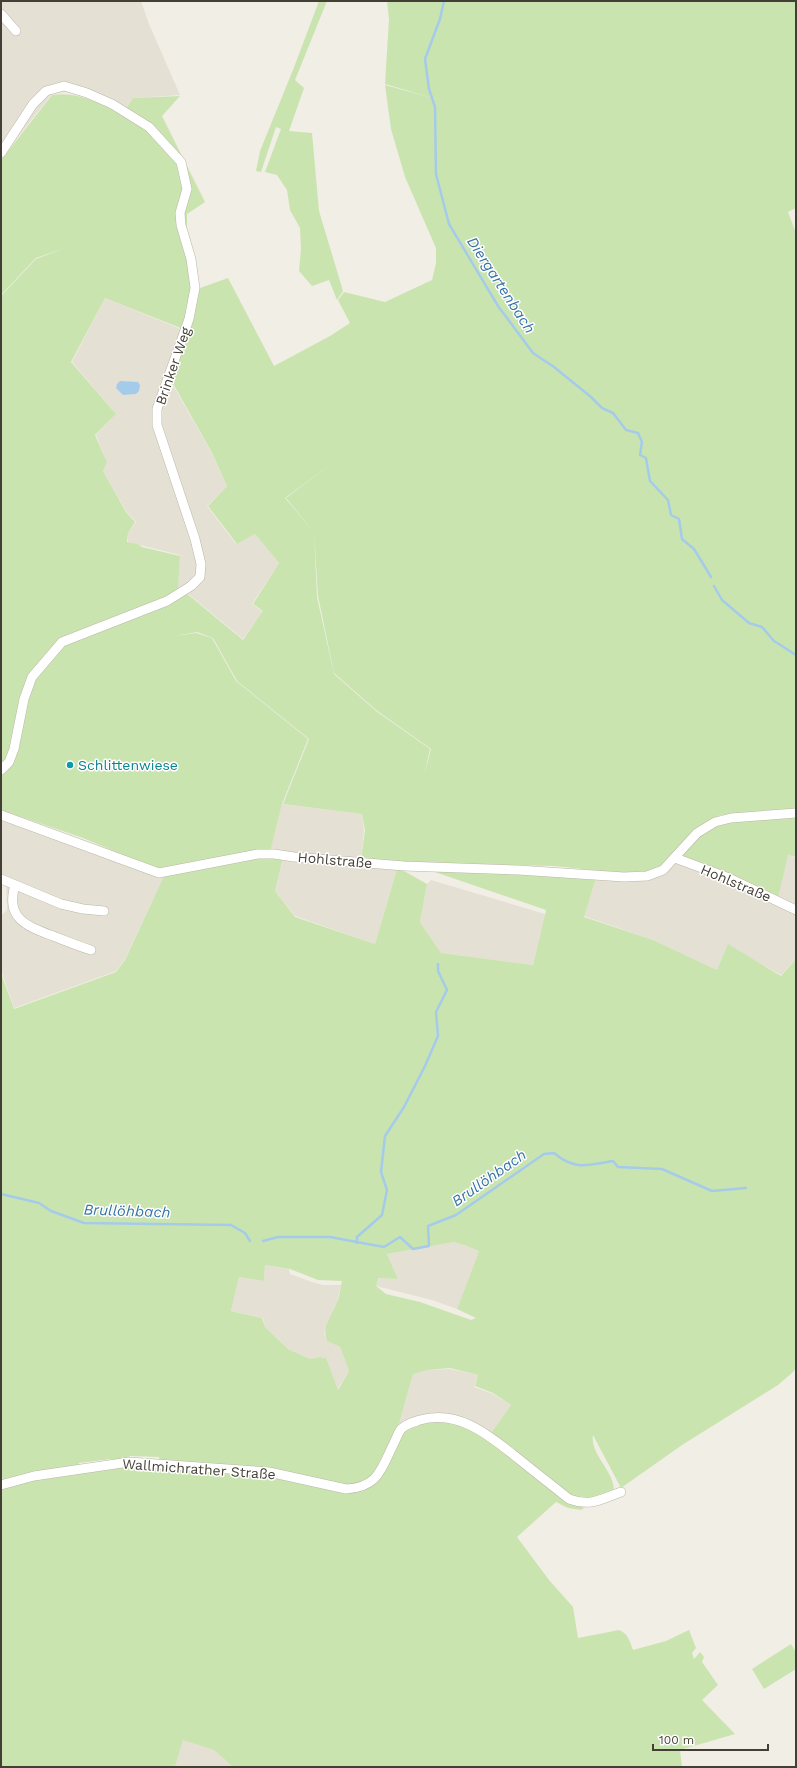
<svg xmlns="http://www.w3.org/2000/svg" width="797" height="1768" font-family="'Work Sans',sans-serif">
<rect width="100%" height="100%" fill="#f1eee5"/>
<g fill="#e5e0d4">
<polygon points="1,1 141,1 149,24 180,95 133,98 122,113 87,97 65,92 52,94 1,158"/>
<polygon points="105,298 183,330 170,380 210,450 227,486 207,506 236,544 255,534 279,563 252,604 263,612 243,639 187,593 178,590 180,555 128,542 128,533 136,522 126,511 103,471 107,462 96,435 116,414 72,362"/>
<polygon points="282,804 362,814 364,830 361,860 397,869 375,944 295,916 275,891 283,859 270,850"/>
<polygon points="1,820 163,878 125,959 116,971 14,1008 1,970 1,916 7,910 6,885 1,884"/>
<polygon points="788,855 796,858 796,959 781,975 728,945 717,970 653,940 584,916 596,878 629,881 649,879 676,862"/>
<polygon points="431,880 545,914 533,965 441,953 420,922 427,884"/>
<polygon points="454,1242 464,1245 479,1251 457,1309 432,1300 376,1286 380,1278 398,1279 387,1254"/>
<polygon points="265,1265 289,1269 290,1274 312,1282 323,1285 341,1285 337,1302 328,1320 324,1334 327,1341 340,1347 349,1371 337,1390 326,1358 320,1357 310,1359 288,1349 265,1327 263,1318 231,1311 239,1277 264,1281"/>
<polygon points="450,1369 478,1375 474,1387 493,1394 511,1405 491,1433 414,1418 399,1424 413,1374 428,1370"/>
<polygon points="183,1739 214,1750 233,1767 175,1767"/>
</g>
<g fill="#cae4b0" fill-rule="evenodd">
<polygon points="319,1 327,1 295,80 304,88 289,131 312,133 319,211 343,291 337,300 329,280 312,286 299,271 301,249 300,228 290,210 287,190 277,175 265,172 281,129 276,127 261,172 256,171 260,151 293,70"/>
<path d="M387,1h409v207l-8,4 8,21v577l-76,5 -24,15 -32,35 -27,10 -82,-9 -152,-3 -42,-3 4,-30 -3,-16 -79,-10 26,-65 -72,-58 -24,-43 -16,-6 -22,4 21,-3 16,5 24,43 72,58 -26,65 -13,52 14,2 -8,33 20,26 80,27 22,-75 7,2 23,13 -7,38 21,31 92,12 13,-55 -117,-40 167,8 -12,39 69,23 64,30 11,-26 53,32 15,-17v409l-3,4 -15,13 -96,60 -61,43 -28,-53c-3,19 20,35 21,54 -10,12 -31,11 -44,8l-79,-64 20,-28 -18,-12 -18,-7 3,-11 -28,-7 -22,2 -15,4 -14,50 -26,51 4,4c7,-11 18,-41 26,-49 17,-16 70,-10 82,9l3,-1 71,59 9,5 16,6 -3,2 -13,-2 -12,-6 -39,35 32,43 24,27 5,31 41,-8c9,3 11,12 14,20l33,-9 23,-11 7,18 -4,5 2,6 6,-7 4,5 -2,5 16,23 -16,15 33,34 -55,16 2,17h-449l-19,-17 -31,-10 -8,27h-174v-794l13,36 102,-37 9,-12 38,-82 6,-9 -10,1 -76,-32 -82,-28v-36l9,-11 8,-17 8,-45 8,-21 28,-35 31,-13 2,-8 -35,15 -30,37 -8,23 -15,61 -6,6v-470l35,-37 29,-11 -29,10 -35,37v-135l51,-65c26,-4 46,8 70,19l11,-16 47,-2 -18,20 43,86 -18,12v17l8,28 4,28 -9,6 -7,36 -78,-31 -34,64 45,52 -21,21 12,27 -4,9 23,41 9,10 -7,11 -1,9 11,2 4,3 38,9 -2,34 -3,3 -17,7 -2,11 2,-2 28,-16 57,47 20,-29 -10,-7 26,-41 -24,-29 -18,10 -29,-38 19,-20 -16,-35 -40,-71 21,-59 8,-33 28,-10 46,88 56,-30 38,58 -38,-58 20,-13 -12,-23 6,-8 41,10 47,-22 4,-17v-15l-31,-71 -14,-48 -6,-44 51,14 -51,-15 4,-65zM331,464l-45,34 28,34 4,64 16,77 42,37 55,39 -7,27 6,-27 -54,-38 -42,-37 -17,-77 -3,-65 -29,-34zM454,1242l10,3 15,6 -22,58 19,9 -5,2 -51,-18 -34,-8 -10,-8 3,-8 19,1 -11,-25zM265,1265l25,4 28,11 24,1c-2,7 -2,15 -5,21 -5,13 -16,24 -10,39l13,6 9,24 -11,19 -12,-32 -6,-1 -10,2 -22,-10 -23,-22 -3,-9 -31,-7 8,-34 25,4zM130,1456l29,1 1,11 -21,-2 -16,1zM111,1459l3,8 -38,6 3,-10z"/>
<path d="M796,815v42l-8,-2 -10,43 -100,-41c7,-8 14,-17 22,-23 27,-20 64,-17 96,-19z"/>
<polygon points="791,1644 796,1652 796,1669 764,1689 752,1669"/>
</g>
<polygon fill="#a5cbeb" points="120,381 138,382 140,385 139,391 136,394 123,395 116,388 117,384"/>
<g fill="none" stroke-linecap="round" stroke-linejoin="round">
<g stroke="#a5cbeb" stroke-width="2.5">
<polyline points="444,1 440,19 425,59 429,89 435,107 436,174 449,224 498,306 533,353 554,367 591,397 602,408 613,413 626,430 638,433 642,442 640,455 646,458 650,481 668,500 671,515 679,519 682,539 694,549 711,577"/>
<polyline points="714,586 722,600 749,623 762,627 774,641 796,655"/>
<polyline points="1,1194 39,1203 51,1211 84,1223 231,1225 245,1233 250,1241"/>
<path d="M263,1241l15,-4h52l54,10 16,-10 13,12 16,-3 -1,-20 28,-11 88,-61 10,-1c21,18 34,12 59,8l5,6 44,2 50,22 34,-3"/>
<polyline points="357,1243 357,1237 382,1215 387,1190 381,1172 385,1136 404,1107 425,1066 438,1036 436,1012 447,990 438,971 438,964"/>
</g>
<g stroke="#bcb6a9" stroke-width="10">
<g id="street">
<polyline points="1,14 16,31"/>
<polyline points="1,153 33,104 46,91 64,86 87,93 112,104 149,127 181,162 187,189 180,213 181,225 191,259 195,288 189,319 157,409 157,425 195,539 201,564 200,577 191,586 167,601 62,642 32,677 24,699 14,749 9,762 1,770"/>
<polyline points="1,815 159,873 258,854 274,854 294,857 404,866 518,870 624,877 647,876 663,870 697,833 715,822 731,818 796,813"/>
<polyline points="675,858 729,878 796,910"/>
<polyline points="1,879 61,904 83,909 104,911"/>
<path d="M15,885c-10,34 12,41 38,51 13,5 25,10 38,14"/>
<path d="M1,1485l33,-9 95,-14 140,10 77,17c33,-2 35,-20 48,-46 2,-4 4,-10 7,-14 5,-5 13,-7 19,-9 40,-11 71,17 100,40 16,13 33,26 49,39 22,8 32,0 52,-7"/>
</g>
</g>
<use href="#street" stroke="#fff" stroke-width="9"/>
</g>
<circle fill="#0f9aa8" stroke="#fff" stroke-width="1.5" cx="70" cy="765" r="4"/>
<g text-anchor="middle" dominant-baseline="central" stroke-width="3" stroke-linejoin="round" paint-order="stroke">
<g font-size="14" fill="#443f35" stroke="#fff">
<text transform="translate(173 366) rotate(-71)">Brinker Weg</text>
<text transform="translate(335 860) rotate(5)">Hohlstraße</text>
<text transform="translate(736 883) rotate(23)">Hohlstraße</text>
<text transform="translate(199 1469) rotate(4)">Wallmichrather Straße</text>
</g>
<g font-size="14" fill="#0d838f" stroke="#fff" text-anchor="start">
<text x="78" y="765">Schlittenwiese</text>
</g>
<g font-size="15" font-style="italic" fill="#3673a8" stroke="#fff">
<text transform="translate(501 285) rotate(57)">Diergartenbach</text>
<text transform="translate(489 1178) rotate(-35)">Brullöhbach</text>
<text transform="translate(127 1211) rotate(2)">Brullöhbach</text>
</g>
</g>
<rect width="797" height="1768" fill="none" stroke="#443f35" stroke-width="4"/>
<path d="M653 1744v6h115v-6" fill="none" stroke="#443f35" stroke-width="2"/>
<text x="659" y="1744" font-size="12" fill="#443f35" stroke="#ffffff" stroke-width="3" paint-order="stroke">100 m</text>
</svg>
